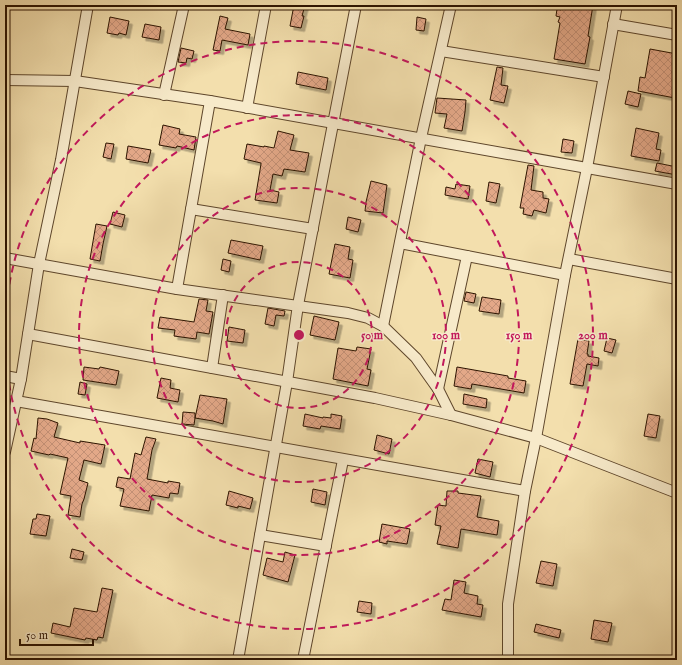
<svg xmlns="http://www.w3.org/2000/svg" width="682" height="665" font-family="'IM FELL English',serif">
<defs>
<pattern id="building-cross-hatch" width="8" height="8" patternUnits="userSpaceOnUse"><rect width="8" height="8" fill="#e3a888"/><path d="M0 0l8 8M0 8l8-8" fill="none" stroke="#c39074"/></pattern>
<filter id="shadow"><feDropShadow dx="3.5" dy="3.5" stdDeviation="0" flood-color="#0004"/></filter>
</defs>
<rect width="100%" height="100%" fill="#f3dfad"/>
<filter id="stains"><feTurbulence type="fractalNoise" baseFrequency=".005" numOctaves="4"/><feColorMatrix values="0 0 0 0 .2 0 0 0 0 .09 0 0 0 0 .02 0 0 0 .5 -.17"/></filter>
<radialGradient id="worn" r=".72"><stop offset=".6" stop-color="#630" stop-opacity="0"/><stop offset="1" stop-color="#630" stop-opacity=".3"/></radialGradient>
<g fill="url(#building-cross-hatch)" stroke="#2c1300" filter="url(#shadow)">
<polygon points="294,5 305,5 302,16 304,16 301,28 290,26"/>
<polygon points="562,5 593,5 588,36 590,37 585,64 554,59 560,23 558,22 560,17 556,16 557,9 561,10"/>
<polygon points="220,16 228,18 225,29 250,34 248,45 222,40 220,51 213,50"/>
<polygon points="110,17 129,21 126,35 119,33 118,35 107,33"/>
<polygon points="417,17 426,19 424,31 416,30"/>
<polygon points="145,24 161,27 159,40 142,37"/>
<polygon points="181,48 194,51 192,59 187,58 186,63 178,62"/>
<polygon points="650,49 677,54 677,88 675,98 638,91 640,77 645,78"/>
<polygon points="497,67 503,68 501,85 508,86 504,103 490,100"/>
<polygon points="298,72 328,78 326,90 296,84"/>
<polygon points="628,91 641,94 638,107 625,104"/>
<polygon points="437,98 466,100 465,112 462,131 444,128 447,114 435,113"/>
<polygon points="163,125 180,129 179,134 196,137 194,150 177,146 176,148 159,145"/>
<polygon points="636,128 659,133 656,149 661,150 659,161 631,156"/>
<polygon points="278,131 294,135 290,150 309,153 305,172 284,169 282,176 273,174 270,190 279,192 277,203 255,200 261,164 261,163 244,159 247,144 264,147 264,146 274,148"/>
<polygon points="563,139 574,141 572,153 561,152"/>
<polygon points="106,143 114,144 111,159 103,157"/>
<polygon points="128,146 151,150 148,163 126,159"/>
<polygon points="657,163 677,167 677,175 655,171"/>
<polygon points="528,165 534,166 531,190 543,192 543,198 549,199 546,213 534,210 532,216 523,214 524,208 520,208"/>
<polygon points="371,181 387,185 383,213 365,211 366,202"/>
<polygon points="489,182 500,184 496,203 486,201"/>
<polygon points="456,184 470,186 468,199 445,195 446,187 455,189"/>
<polygon points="113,212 125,215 122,227 110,224"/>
<polygon points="348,217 361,220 358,232 346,229"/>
<polygon points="96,224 107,226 103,244 100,261 90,259"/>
<polygon points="231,240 263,246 260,260 228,253"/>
<polygon points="335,244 350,247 348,259 353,260 350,278 329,274"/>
<polygon points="223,259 231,261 229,272 221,270"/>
<polygon points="466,292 476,294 474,303 464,301"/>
<polygon points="482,297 501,300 499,314 479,311"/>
<polygon points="199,299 208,300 206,311 213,312 209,334 197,332 196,339 174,336 175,330 158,328 160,317 194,322"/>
<polygon points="268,308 285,311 284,316 276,315 274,326 265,324"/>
<polygon points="314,316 339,322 335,340 310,335"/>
<polygon points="229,327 245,330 243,343 227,341"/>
<polygon points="607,338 616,340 612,353 604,351"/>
<polygon points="578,339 589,341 587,354 588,354 588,356 599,358 598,366 587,364 583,386 570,384"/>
<polygon points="357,347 371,349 367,369 371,370 368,386 333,379 338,348 356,351"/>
<polygon points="84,367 99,369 100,367 119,371 116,385 83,380"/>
<polygon points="457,367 508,376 508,378 526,381 524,393 472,384 471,389 454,386"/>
<polygon points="161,378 171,380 170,388 180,390 178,402 157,398"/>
<polygon points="80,382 87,384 85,395 78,394"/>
<polygon points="464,394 487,399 486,408 463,404"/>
<polygon points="200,395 227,399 223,424 213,421 195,418 194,425 182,424 183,412 195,413 195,418"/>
<polygon points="305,414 323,418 323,417 331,418 331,414 342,416 340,429 321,426 320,429 303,426"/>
<polygon points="648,414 660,416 656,438 644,436"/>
<polygon points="38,418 47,419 58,423 54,437 80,443 80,441 105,445 101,464 84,460 79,480 88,483 84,499 82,504 80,517 68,515 71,496 60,494 68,458 50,454 49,455 31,451 34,438 36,439"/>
<polygon points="377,435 392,439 389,454 374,450"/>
<polygon points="146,437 156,439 152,450 147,479 168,483 168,481 180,483 178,494 170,493 169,498 152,495 149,511 120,506 124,489 116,487 118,477 130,479 135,453 141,455"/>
<polygon points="478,459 493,462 490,477 475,473"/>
<polygon points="313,489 327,492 325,505 311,502"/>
<polygon points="229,491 253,498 250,509 238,506 238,508 226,505"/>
<polygon points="447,491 458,491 458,493 481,496 477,517 499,521 497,535 461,529 458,548 437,544 441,526 435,525 438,505 446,506"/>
<polygon points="37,514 50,516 46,536 30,534 33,519 36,519"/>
<polygon points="382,524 410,529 407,544 387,541 387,544 379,542"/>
<polygon points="72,549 84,552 82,560 70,558"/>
<polygon points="285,552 295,555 288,582 263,575 267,558 283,562"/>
<polygon points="541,561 557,564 553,586 536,583"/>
<polygon points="454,580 466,582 464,593 478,596 477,604 483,605 481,617 442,610 445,599 451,600"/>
<polygon points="102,588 113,590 103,638 98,637 97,640 86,638 85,640 51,633 53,623 70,627 74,608 97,612"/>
<polygon points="359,601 372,603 371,614 357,612"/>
<polygon points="594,620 612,623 608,642 591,639"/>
<polygon points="536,624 561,630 559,638 534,632"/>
</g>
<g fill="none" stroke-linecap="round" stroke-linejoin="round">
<g stroke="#5e462b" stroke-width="12">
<g id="minor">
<polyline points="613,24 677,35"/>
<polyline points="441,51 604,77"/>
<polyline points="5,80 75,81 210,101 677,184"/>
<polyline points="164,95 184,5"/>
<polyline points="247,108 266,5"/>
<polyline points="191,209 313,229"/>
<polyline points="400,243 565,275"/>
<polyline points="5,258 177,289 348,313 368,318 383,326 416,358 438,389 451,415"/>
<polyline points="569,259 677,279"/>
<polyline points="177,289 210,101"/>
<polyline points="383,326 421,138 451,5"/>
<polyline points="28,334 375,398 451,415 536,438 677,493"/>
<polyline points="212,368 223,295"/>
<polyline points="5,376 21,379"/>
<polyline points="438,389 467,256"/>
<polyline points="16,401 525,491"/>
<polyline points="5,452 21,379 39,264 61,160 88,5"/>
<polyline points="260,535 326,546"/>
<polyline points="238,660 287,382 298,305 356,5"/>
<polyline points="303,660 343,460"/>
<polyline points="508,660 508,604 525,491 536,438 565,275 587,168 617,5"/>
</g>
</g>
<use href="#minor" stroke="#f7eaca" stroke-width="10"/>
</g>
<g fill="none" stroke="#c2185b" stroke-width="2" stroke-dasharray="7 5">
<circle cx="299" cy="335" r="73"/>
<circle cx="299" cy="335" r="147"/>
<circle cx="299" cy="335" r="220"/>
<path d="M5 332A294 294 0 1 1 5 338"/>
</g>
<circle cx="299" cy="335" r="6" fill="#c2185b" stroke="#f7eaca" stroke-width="2"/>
<g font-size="12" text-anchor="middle" font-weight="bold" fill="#c2185b" stroke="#f7eaca" stroke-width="3" stroke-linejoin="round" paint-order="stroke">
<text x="372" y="339">50 m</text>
<text x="446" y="339">100 m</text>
<text x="519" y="339">150 m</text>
<text x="593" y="339">200 m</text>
</g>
<rect width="682" height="665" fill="none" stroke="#f3dfad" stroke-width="20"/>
<rect x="6" y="6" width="670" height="653" fill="none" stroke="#2c1300" stroke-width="2"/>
<rect x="10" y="10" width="662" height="645" fill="none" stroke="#2c1300"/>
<path d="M20 639v6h73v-6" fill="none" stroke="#2c1300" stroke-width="2"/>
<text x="26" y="639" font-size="12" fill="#2c1300" stroke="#f7eaca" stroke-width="3" paint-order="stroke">50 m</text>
<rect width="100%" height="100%" filter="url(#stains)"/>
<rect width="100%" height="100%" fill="url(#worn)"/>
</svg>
